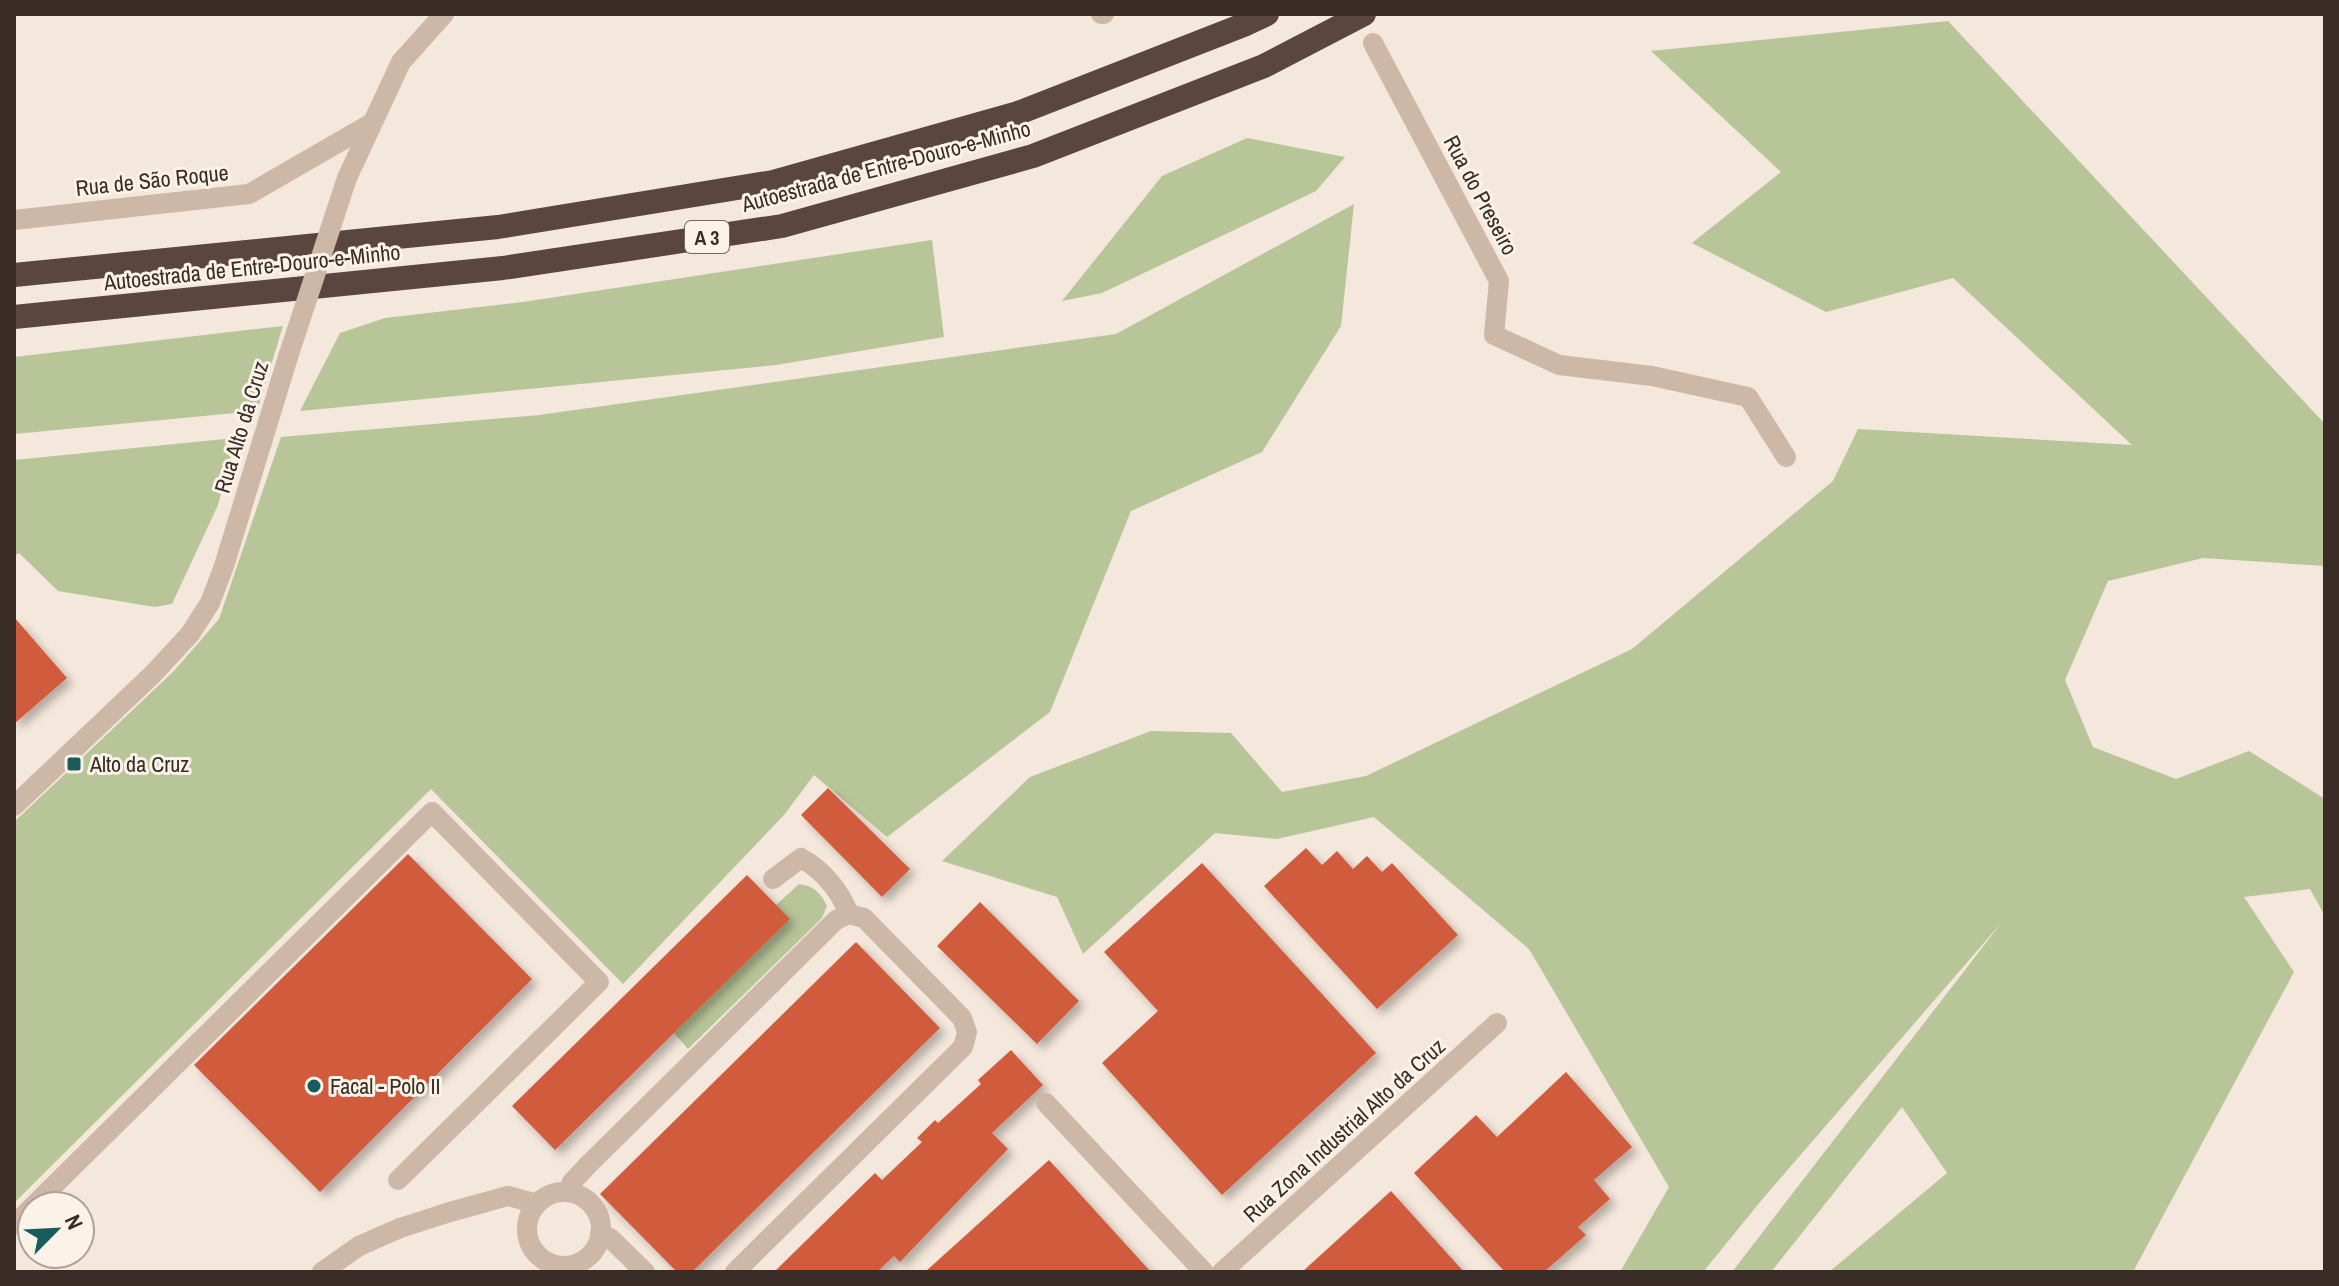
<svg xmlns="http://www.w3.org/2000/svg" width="2339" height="1286" font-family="'Archivo Narrow',sans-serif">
<defs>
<filter id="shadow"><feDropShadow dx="5.5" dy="5.5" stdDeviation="4" flood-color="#0004"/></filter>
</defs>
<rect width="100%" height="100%" fill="#f4e7db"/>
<g fill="#b7c599">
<polygon points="1948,21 2325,424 2325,566 2203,558 2108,581 2065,680 2093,747 2176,779 2249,751 2325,799 2325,916 2310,889 2244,897 2294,972 2133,1272 1829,1272 1947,1173 1902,1107 1771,1272 1732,1272 2002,922 1765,1196 1703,1272 1620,1272 1669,1187 1529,949 1374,817 1277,839 1215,833 1083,954 1057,897 942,861 1030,777 1151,731 1231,733 1282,792 1366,776 1632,649 1833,481 1858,429 2132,445 1953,278 1826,312 1692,243 1781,172 1651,51"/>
<polygon points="1247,138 1345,157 1316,191 1102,293 1062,301 1162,176"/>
<polygon points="1354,204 1341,326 1262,452 1131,511 1050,712 887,837 814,775 784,815 623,984 431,789 14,1203 14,822 174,671 219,619 281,437 539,415 1116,334"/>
<polygon points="932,240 944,337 776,365 300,411 340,333 385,318 523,302"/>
<polygon points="283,326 257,411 14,434 14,357"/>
<polygon points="235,438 218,505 172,604 155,607 58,591 19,553 14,556 14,460"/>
<path d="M799,884c15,2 21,8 28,22l-5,12 -134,131 -14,-16 115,-114 -13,-14z"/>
</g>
<g fill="#d05c3d" filter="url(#shadow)">
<polygon points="14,617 67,678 14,724"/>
<polygon points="828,788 910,869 882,897 801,815"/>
<polygon points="1306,848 1322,865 1337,851 1353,869 1367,856 1382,872 1392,863 1458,935 1377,1009 1264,886"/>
<polygon points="408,854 532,979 320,1192 194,1065"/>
<polygon points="1202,863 1376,1053 1222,1195 1102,1063 1158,1011 1104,952"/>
<polygon points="747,875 790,919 555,1150 512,1106"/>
<polygon points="980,902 1079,1001 1037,1044 937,946"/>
<polygon points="856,942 940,1028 692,1272 677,1272 600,1194"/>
<polygon points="1011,1050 1043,1085 992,1133 1008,1149 900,1262 894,1256 877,1272 774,1272 875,1173 882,1180 922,1142 917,1138 935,1120 938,1123 981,1084 978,1080"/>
<polygon points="1566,1072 1632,1147 1594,1180 1610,1199 1578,1227 1586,1235 1544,1272 1505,1272 1414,1173 1476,1115 1497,1137"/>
<polygon points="1049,1160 1151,1272 925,1272"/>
<polygon points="1391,1191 1464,1272 1302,1272"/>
</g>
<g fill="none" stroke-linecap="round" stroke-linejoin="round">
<g stroke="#cdb7a6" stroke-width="20">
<polyline points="1101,14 1104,14"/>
<polyline points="1373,43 1499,281 1494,335 1559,365 1652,376 1748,397 1786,457"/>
<polyline points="347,178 401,62 444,14"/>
<polyline points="14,220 249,194 372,123"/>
<polyline points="14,806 153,674 190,634 210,603 224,566 288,357"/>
<path d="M773,879l28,-21c22,12 39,33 48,56"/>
<polyline points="1046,1103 1204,1272"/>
<polyline points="568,1192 572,1182 587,1166 836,920 849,914 864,918 962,1018 967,1032 963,1047 735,1272"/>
<circle cx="564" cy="1229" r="37"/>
<polyline points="33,1206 432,812 599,982 398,1180"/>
<polyline points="14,1225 32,1207"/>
<polyline points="600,1234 610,1238 645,1272"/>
<polyline points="322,1272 359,1246 400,1228 450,1212 508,1196 537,1204"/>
<polyline points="1222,1272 1497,1023"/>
</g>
<g stroke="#5a463e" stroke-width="24">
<polyline points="14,275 498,227 773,182 1018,113 1246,24 1267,14"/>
<polyline points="14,317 503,268 782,226 1033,156 1264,66 1364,14"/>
</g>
<polyline stroke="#cdb7a6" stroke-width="20" points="288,357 347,178"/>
</g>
<g fill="#195c5e" stroke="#fbf2e8" stroke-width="3">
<rect x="66" y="756" width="16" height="16" rx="4"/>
<circle cx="314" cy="1086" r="8"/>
</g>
<g text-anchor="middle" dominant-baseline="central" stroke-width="6" stroke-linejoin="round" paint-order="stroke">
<rect fill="#fbf2e8" stroke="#736761" stroke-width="2" x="685" y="221" width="44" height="32" rx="6"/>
<g font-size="20" font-weight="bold" fill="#392c27">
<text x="707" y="237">A 3</text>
</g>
<g font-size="22" fill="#392c27" stroke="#fbf2e8">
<text transform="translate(886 166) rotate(-15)">Autoestrada de Entre-Douro-e-Minho</text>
<text transform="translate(152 180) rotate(-6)">Rua de São Roque</text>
<text transform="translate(1481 195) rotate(62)">Rua do Preseiro</text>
<text transform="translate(252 267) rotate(-6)">Autoestrada de Entre-Douro-e-Minho</text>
<text transform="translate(241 427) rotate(-73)">Rua Alto da Cruz</text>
<text transform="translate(1344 1130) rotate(-42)">Rua Zona Industrial Alto da Cruz</text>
</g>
<g font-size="22" fill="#392c27" stroke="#fbf2e8" text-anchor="start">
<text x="90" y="764">Alto da Cruz</text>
<text x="330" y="1086">Facal - Polo II</text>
</g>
</g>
<rect width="2339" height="1286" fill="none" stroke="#392c27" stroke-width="32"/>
<g transform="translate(56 1230) rotate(66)"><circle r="38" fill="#fbf2e8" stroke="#ada39b" stroke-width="2"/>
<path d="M0-6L14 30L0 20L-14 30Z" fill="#195c5e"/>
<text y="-12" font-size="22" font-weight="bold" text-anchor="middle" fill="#392c27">N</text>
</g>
</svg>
